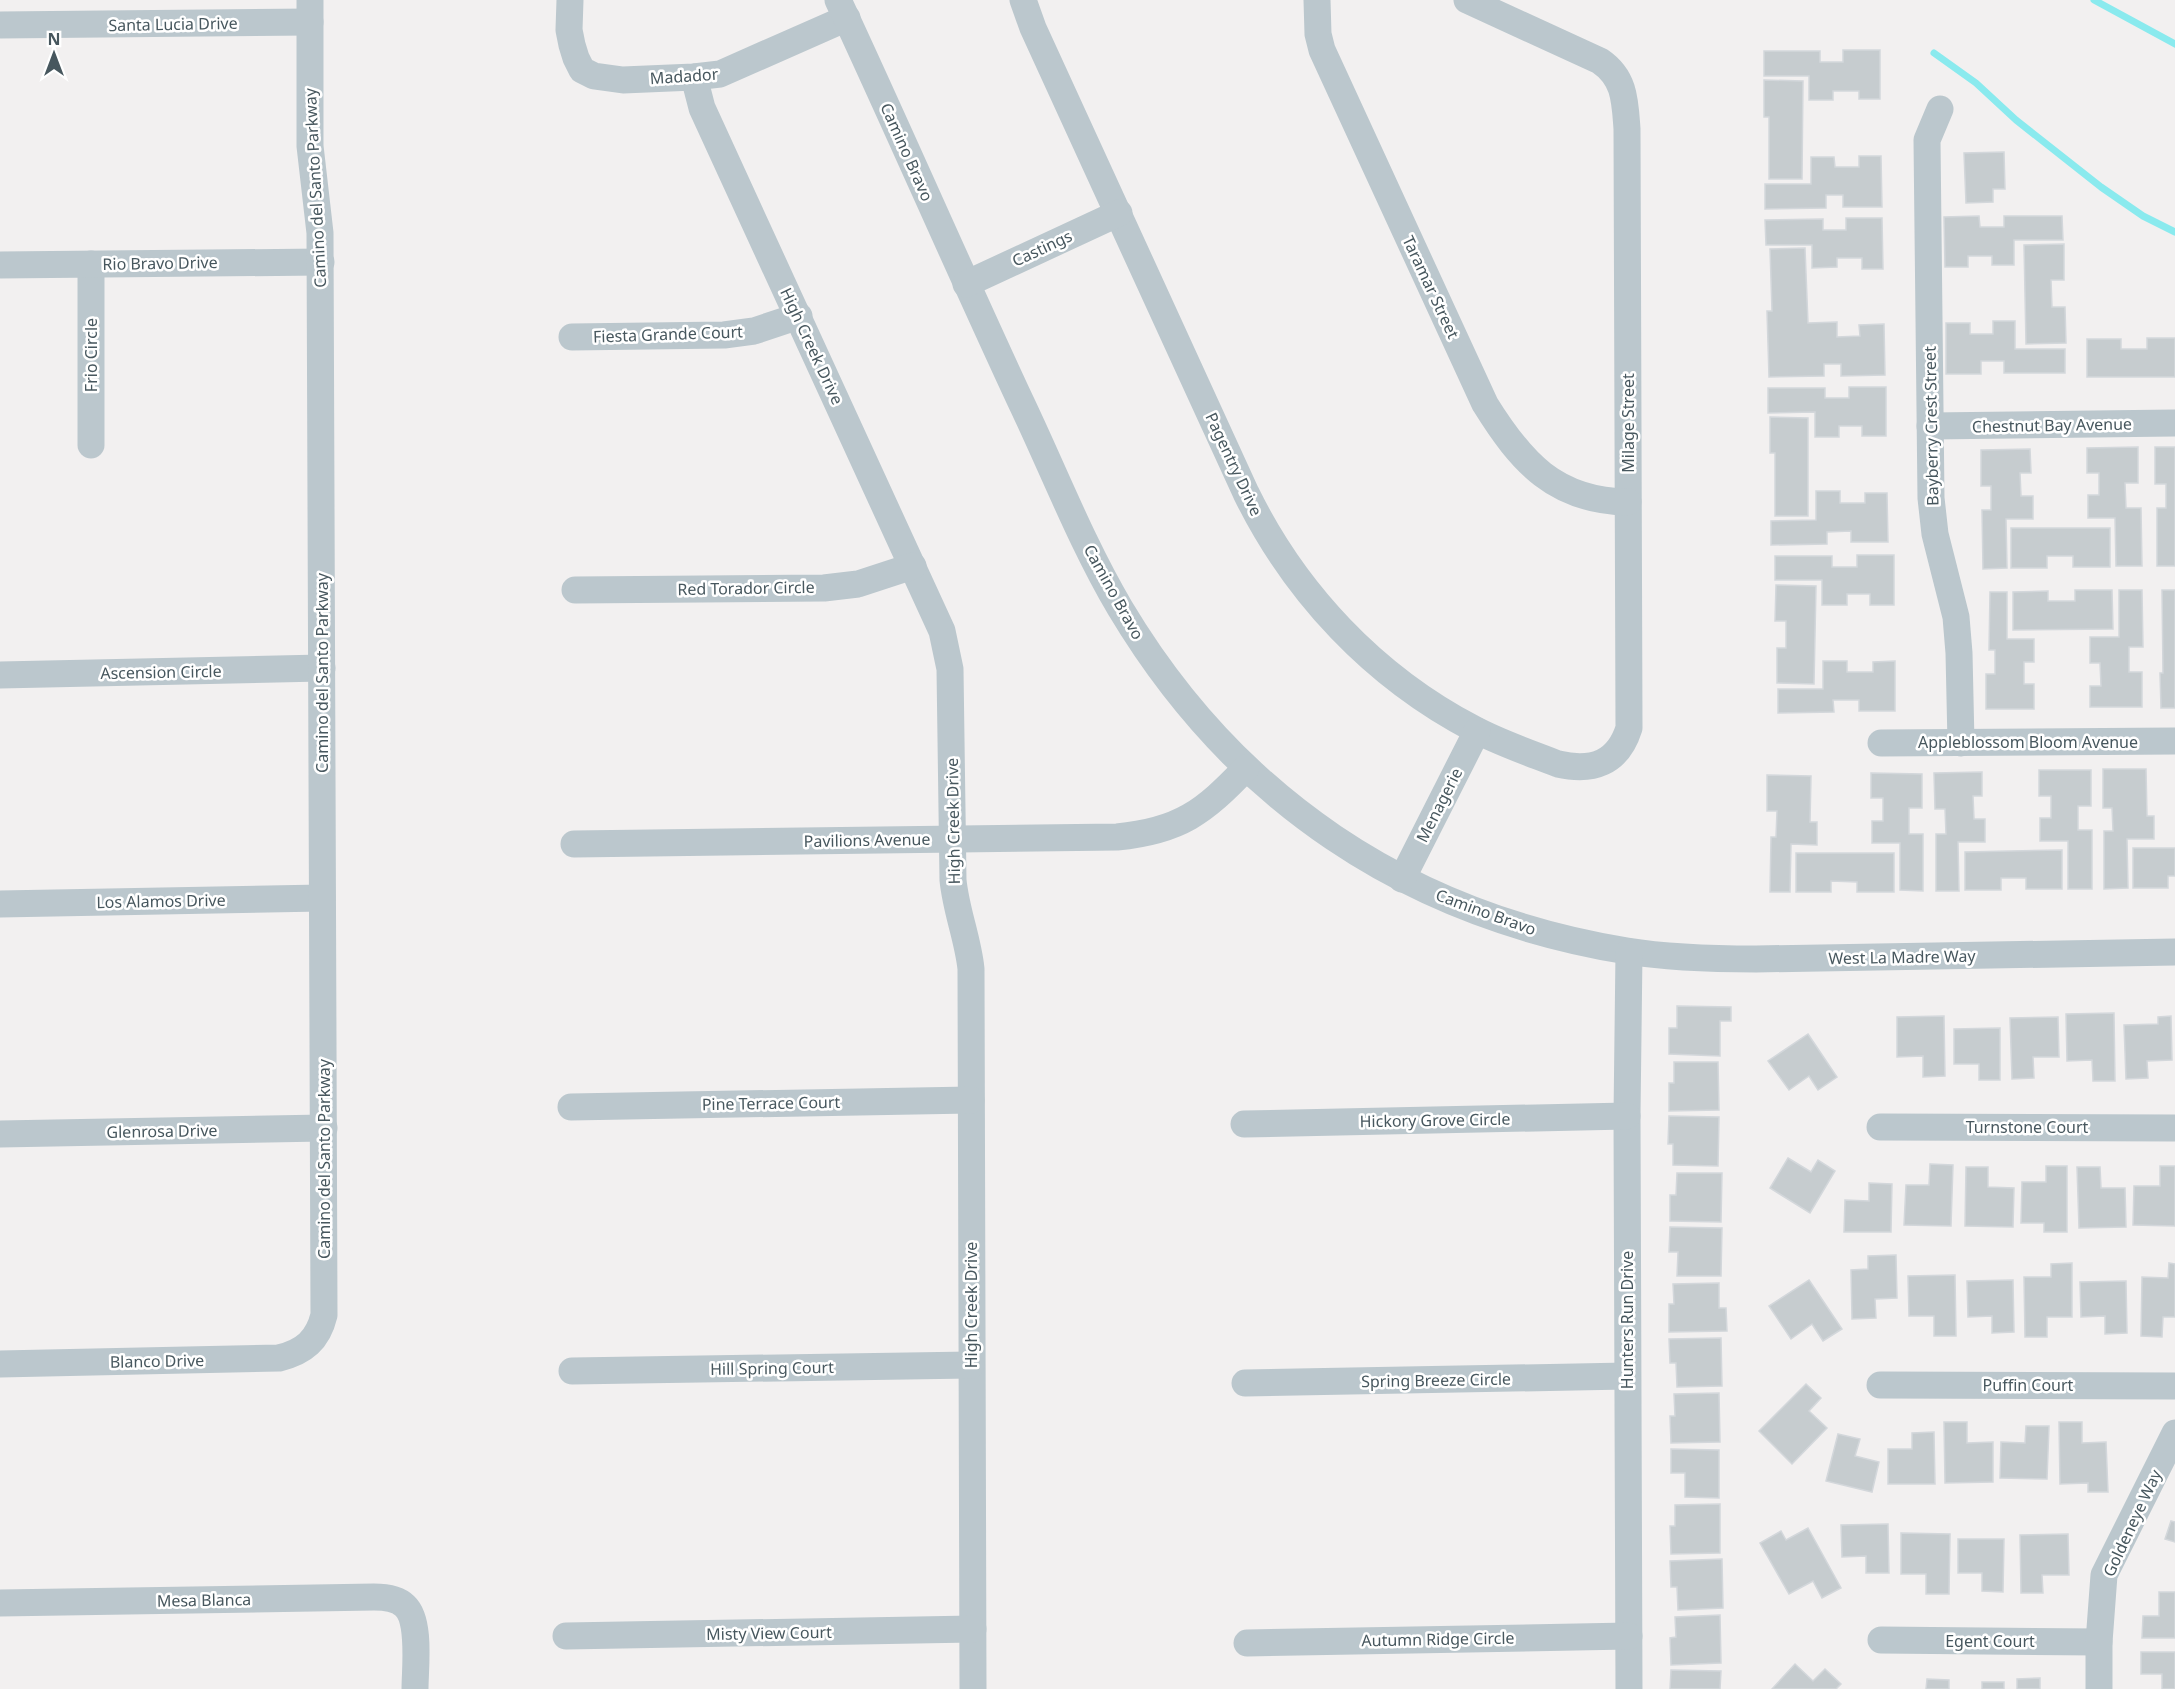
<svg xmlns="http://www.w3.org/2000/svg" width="2175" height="1689" font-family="'Noto Sans',sans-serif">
<rect width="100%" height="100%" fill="#f2f0f0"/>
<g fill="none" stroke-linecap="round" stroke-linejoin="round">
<g stroke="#8aeaee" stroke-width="7">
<polyline points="2094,0 2175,44"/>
<polyline points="1934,53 1976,83 2016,120 2101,187 2143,216 2175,232"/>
</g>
</g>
<g fill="#c6cccf" stroke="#d3d7db" stroke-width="1.5">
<polygon points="1843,50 1880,50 1880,99 1859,99 1859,91 1833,91 1833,100 1809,100 1809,76 1764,76 1764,51 1820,51 1820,62 1843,62"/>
<polygon points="1764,80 1803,81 1802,179 1769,179 1769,117 1764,117"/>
<polygon points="2004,152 2005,189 1993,189 1993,202 1966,203 1964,153"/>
<polygon points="1859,156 1881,156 1882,207 1843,207 1843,195 1826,195 1826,208 1765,209 1765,184 1811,184 1811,157 1834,157 1835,167 1859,167"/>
<polygon points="1979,216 1980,227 2004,227 2004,216 2062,216 2063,240 2014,240 2014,265 1992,265 1992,256 1968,256 1968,267 1945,267 1944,217"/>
<polygon points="1846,218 1882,218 1883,269 1862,269 1862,258 1837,258 1837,267 1812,268 1812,245 1766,245 1765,220 1823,219 1823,230 1846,230"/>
<polygon points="2064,244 2064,280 2051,280 2052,307 2065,307 2066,343 2026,344 2024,245"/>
<polygon points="1805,248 1808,323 1837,322 1837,337 1860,336 1859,325 1884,324 1885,375 1841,376 1841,364 1824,364 1824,376 1769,377 1767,311 1772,311 1770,249"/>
<polygon points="1993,321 2015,321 2015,349 2065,349 2065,373 2004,373 2004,361 1981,361 1981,374 1946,374 1946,323 1970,323 1970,334 1993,334"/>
<polygon points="2147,338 2175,338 2175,377 2087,377 2087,339 2121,339 2121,349 2147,349"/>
<polygon points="1849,387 1886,387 1886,436 1862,436 1862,426 1839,426 1839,437 1815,437 1815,412 1768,413 1768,388 1825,388 1825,398 1849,398"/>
<polygon points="1770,417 1808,418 1808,516 1775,516 1775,453 1770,453"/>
<polygon points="2138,447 2138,483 2125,483 2126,508 2141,508 2142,566 2116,566 2115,518 2088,518 2088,495 2099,495 2099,473 2087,473 2087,448"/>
<polygon points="2155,447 2175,447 2175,566 2157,566 2157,508 2166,508 2166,484 2155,484"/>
<polygon points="2030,449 2031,473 2020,473 2021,496 2033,496 2033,519 2006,519 2007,568 1983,569 1982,510 1991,510 1991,486 1981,486 1981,450"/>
<polygon points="1816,491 1840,491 1840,503 1865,503 1865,493 1887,493 1888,542 1851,542 1851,531 1827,532 1827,544 1771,545 1771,521 1816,520"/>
<polygon points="2011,528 2110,528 2110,567 2073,567 2073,556 2047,556 2047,568 2011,568"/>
<polygon points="1857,555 1894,555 1894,605 1870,605 1870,594 1847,594 1847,605 1822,605 1822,580 1775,580 1775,556 1832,556 1832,567 1857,567"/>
<polygon points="1776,585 1816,586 1814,684 1777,683 1777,648 1786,648 1786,621 1775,621"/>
<polygon points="2075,590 2112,590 2113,629 2013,630 2013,592 2048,591 2048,601 2075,601"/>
<polygon points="2119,590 2142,590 2143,647 2129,647 2129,672 2142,672 2142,707 2090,707 2090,686 2101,686 2100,663 2090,663 2090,637 2119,637"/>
<polygon points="2162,590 2175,590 2175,708 2161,708 2160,673 2163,673"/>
<polygon points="1990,592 2007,592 2007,639 2034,639 2034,662 2024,662 2024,684 2034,684 2034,709 1986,709 1986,674 1995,674 1995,650 1989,650"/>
<polygon points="1823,661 1847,661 1847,672 1873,672 1873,662 1895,661 1895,711 1859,711 1859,700 1833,700 1834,712 1778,713 1778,689 1823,689"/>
<polygon points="2103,769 2146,769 2147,816 2154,816 2154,839 2127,839 2128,888 2104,889 2104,831 2113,831 2112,808 2103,808"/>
<polygon points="2039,770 2091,770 2091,806 2078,806 2078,830 2092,830 2092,889 2068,889 2068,841 2040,841 2040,818 2051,818 2051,796 2039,796"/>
<polygon points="1982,772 1982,796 1973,796 1974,819 1985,819 1985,842 1958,842 1959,891 1936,891 1936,834 1946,834 1945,809 1935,809 1934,773"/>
<polygon points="1871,773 1922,774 1922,808 1909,808 1909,834 1923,834 1923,891 1900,890 1900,843 1872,843 1872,821 1883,821 1883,798 1871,798"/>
<polygon points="1767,775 1811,776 1810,822 1817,822 1817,845 1791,844 1790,892 1770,892 1771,837 1776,837 1777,811 1767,811"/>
<polygon points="2133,848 2175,848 2175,876 2168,876 2168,888 2133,888"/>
<polygon points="2062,850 2062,889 2026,889 2026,878 2001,878 2001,890 1965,890 1965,852"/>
<polygon points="1796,853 1894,853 1894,892 1857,892 1857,882 1831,881 1831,892 1796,892"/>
<polygon points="1677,1006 1731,1007 1731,1021 1720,1021 1720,1056 1669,1054 1669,1028 1677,1028"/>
<polygon points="2114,1013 2115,1081 2093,1081 2092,1060 2067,1061 2066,1014"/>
<polygon points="1944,1016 1945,1076 1923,1077 1923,1056 1897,1057 1897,1017"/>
<polygon points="2171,1016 2172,1060 2147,1061 2148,1078 2126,1079 2124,1025 2158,1024 2158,1017"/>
<polygon points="2058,1017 2059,1057 2033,1057 2034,1078 2012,1079 2010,1018"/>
<polygon points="2000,1028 2000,1080 1979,1080 1979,1064 1954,1064 1954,1029"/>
<polygon points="1808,1034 1837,1077 1818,1090 1809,1076 1789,1090 1768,1061"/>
<polygon points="1674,1062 1718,1062 1719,1110 1669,1111 1669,1083 1674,1083"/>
<polygon points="1669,1116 1719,1117 1718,1166 1673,1165 1673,1144 1668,1144"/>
<polygon points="1788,1158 1811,1172 1818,1160 1835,1171 1810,1213 1770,1188"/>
<polygon points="1930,1164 1953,1165 1951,1226 1904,1225 1906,1185 1929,1185"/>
<polygon points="2046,1166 2067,1166 2067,1232 2044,1232 2044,1223 2021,1223 2022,1182 2046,1182"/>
<polygon points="2160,1166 2175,1166 2175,1226 2133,1225 2134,1186 2160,1186"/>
<polygon points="1966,1167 1988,1167 1988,1187 2014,1188 2013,1227 1965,1226"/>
<polygon points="2077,1167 2100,1167 2101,1188 2125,1188 2126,1227 2079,1228"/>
<polygon points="1677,1173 1722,1173 1721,1222 1670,1221 1670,1195 1676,1195"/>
<polygon points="1869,1183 1892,1184 1891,1232 1844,1232 1845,1200 1869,1201"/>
<polygon points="1670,1227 1722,1228 1721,1276 1677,1276 1678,1252 1669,1252"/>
<polygon points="1896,1255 1897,1298 1875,1299 1876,1318 1852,1319 1851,1270 1868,1269 1868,1256"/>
<polygon points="2072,1263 2072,1317 2047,1317 2047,1337 2025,1337 2024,1277 2051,1277 2051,1264"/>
<polygon points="2169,1263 2175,1264 2175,1317 2163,1317 2162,1337 2141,1336 2142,1277 2168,1278"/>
<polygon points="1955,1275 1956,1336 1934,1336 1934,1316 1909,1316 1908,1276"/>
<polygon points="1809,1280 1842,1329 1823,1341 1812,1324 1791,1339 1769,1306"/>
<polygon points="2013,1280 2014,1332 1992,1333 1992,1316 1968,1317 1967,1281"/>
<polygon points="2126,1281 2127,1333 2105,1334 2105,1316 2081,1317 2080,1282"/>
<polygon points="1719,1283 1719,1308 1726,1308 1727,1331 1669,1332 1669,1304 1674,1304 1673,1284"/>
<polygon points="1721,1338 1722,1386 1677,1387 1676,1363 1670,1363 1669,1339"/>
<polygon points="1806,1384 1821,1398 1809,1411 1827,1428 1792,1464 1759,1431"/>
<polygon points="1719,1393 1720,1442 1671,1443 1670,1416 1675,1416 1674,1394"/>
<polygon points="1944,1422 1967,1422 1967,1443 1993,1442 1993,1482 1945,1483"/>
<polygon points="2059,1422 2082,1422 2082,1443 2106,1442 2108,1492 2088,1492 2088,1483 2060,1484"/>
<polygon points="2026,1426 2049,1426 2047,1479 2000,1478 2001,1442 2025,1443"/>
<polygon points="1934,1432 1935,1484 1888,1484 1888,1449 1912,1449 1912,1433"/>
<polygon points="1838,1434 1860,1439 1855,1456 1879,1462 1872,1492 1826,1481"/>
<polygon points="1671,1449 1719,1450 1719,1498 1685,1497 1685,1473 1671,1473"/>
<polygon points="1720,1504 1720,1553 1671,1554 1670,1526 1675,1526 1675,1505"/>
<polygon points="2171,1521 2175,1522 2175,1542 2165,1539"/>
<polygon points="1888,1524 1889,1573 1866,1573 1866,1556 1842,1557 1841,1525"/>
<polygon points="1808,1528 1841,1588 1822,1598 1813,1581 1789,1594 1760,1543 1781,1531 1786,1540"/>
<polygon points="1901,1533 1950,1534 1949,1594 1926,1594 1926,1574 1901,1574"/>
<polygon points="2068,1534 2069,1575 2042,1575 2043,1593 2021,1593 2020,1535"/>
<polygon points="1958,1539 2004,1539 2003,1592 1982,1591 1982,1573 1958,1573"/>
<polygon points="1722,1559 1723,1608 1678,1610 1677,1587 1671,1587 1670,1561"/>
<polygon points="2159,1592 2175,1592 2175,1638 2142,1638 2143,1616 2159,1616"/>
<polygon points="1720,1615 1721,1663 1671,1665 1670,1638 1676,1637 1675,1617"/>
<polygon points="2141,1652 2175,1652 2175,1689 2162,1689 2162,1674 2141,1674"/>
<polygon points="1795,1664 1813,1681 1825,1669 1841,1684 1836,1689 1772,1689"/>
<polygon points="1671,1670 1721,1671 1720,1689 1670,1689"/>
<polygon points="2040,1678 2040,1689 2017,1689 2017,1679"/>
<polygon points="1927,1679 1949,1680 1949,1689 1926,1689"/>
<rect x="1982" y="1682" width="22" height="7"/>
</g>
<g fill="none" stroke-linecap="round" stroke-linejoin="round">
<g stroke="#bbc7cd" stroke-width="27">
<polyline points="570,0 569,30 572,45 576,58 582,70 594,76 623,80 694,77 720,74 847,18"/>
<path d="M838,0c62,133 120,267 182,400 33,69 61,142 100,208 114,191 287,307 507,343 43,7 86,8 129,8l419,-7"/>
<path d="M1023,0l10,28 213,465c49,100 128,184 228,236 26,14 56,24 84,35 35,8 60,-1 71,-36l-2,-599c-2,-28 -2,-51 -27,-68l-133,-61"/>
<path d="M1317,0l1,34 4,16 163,354c36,58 70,97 143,98"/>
<polyline points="0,25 310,22"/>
<path d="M694,77l8,31 240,523 8,38 3,211c3,31 15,59 18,89l2,720"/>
<polyline points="1940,109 1927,140 1931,498 1935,534 1956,617 1959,653 1961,743"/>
<polyline points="91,264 91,445"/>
<polyline points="0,265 321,262"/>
<polyline points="966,284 1119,213"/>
<polyline points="572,337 724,335 754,331 799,316"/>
<polyline points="1930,426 2175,423"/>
<polyline points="575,590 824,588 858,584 913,566"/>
<polyline points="0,675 322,668"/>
<polyline points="1881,743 2175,741"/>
<path d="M574,844l543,-7c63,-6 87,-25 129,-69"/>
<polyline points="1402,879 1477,731"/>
<polyline points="0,904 322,898"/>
<polyline points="1629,952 1627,1116 1629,1689"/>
<polyline points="571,1107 971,1100"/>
<polyline points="1244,1124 1627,1116"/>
<polyline points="1880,1127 2175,1128"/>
<polyline points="0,1134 324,1128"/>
<path d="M0,1364l279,-6c25,-6 39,-18 45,-43l-4,-1082 -10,-87v-146"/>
<polyline points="572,1371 971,1365"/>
<polyline points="1245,1383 1627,1376"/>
<polyline points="1880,1385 2175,1386"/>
<path d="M0,1603l374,-6c10,0 23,1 31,9 16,15 10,62 10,83"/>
<polyline points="566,1636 973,1629"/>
<polyline points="1881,1640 2099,1642"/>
<polyline points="1247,1643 1629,1636"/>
<polyline points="2099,1689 2099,1642 2104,1575 2175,1433"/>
</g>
</g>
<g text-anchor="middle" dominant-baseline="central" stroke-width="5" stroke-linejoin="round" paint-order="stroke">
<g font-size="16" fill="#47575e" stroke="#fff">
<text transform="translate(173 24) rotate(-1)">Santa Lucia Drive</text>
<text transform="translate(684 76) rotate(-4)">Madador</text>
<text transform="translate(907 152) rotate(66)">Camino Bravo</text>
<text transform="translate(315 188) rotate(-93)">Camino del Santo Parkway</text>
<text transform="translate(1042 248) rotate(-25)">Castings</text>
<text transform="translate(160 263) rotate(-1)">Rio Bravo Drive</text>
<text transform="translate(1431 287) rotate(65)">Taramar Street</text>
<text transform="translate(668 334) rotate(-2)">Fiesta Grande Court</text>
<text transform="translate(812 346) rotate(65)">High Creek Drive</text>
<text transform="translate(91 355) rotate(-90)">Frio Circle</text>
<text transform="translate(1628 423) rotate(-90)">Milage Street</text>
<text transform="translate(2052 425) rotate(-1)">Chestnut Bay Avenue</text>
<text transform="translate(1931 426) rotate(-91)">Bayberry Crest Street</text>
<text transform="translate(1234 464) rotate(65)">Pagentry Drive</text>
<text transform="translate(746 588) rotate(-1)">Red Torador Circle</text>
<text transform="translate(1114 592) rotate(61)">Camino Bravo</text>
<text transform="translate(161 672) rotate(-1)">Ascension Circle</text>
<text transform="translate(322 673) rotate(-90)">Camino del Santo Parkway</text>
<text x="2028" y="742">Appleblossom Bloom Avenue</text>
<text transform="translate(1439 805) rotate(-63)">Menagerie</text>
<text transform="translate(953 821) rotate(-91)">High Creek Drive</text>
<text transform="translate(867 840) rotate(-1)">Pavilions Avenue</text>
<text transform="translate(161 901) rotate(-1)">Los Alamos Drive</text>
<text transform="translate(1486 912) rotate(20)">Camino Bravo</text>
<text transform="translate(1902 957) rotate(-1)">West La Madre Way</text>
<text transform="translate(771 1103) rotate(-1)">Pine Terrace Court</text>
<text transform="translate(1435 1120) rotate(-1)">Hickory Grove Circle</text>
<text x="2027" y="1127">Turnstone Court</text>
<text transform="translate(162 1131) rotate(-1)">Glenrosa Drive</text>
<text transform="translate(324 1159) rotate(-90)">Camino del Santo Parkway</text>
<text transform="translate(971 1305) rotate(-90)">High Creek Drive</text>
<text transform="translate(1627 1320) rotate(-90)">Hunters Run Drive</text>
<text transform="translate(157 1361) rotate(-1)">Blanco Drive</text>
<text transform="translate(772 1368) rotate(-1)">Hill Spring Court</text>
<text transform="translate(1436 1380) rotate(-1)">Spring Breeze Circle</text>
<text x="2028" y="1385">Puffin Court</text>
<text transform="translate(2132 1523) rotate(-65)">Goldeneye Way</text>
<text transform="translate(204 1600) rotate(-1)">Mesa Blanca</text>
<text transform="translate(769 1633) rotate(-1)">Misty View Court</text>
<text transform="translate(1438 1639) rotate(-1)">Autumn Ridge Circle</text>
<text x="1990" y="1641">Egent Court</text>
</g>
</g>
<g transform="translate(54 54)" stroke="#ffffff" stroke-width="4.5" paint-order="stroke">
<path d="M0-4.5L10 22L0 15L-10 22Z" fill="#47575e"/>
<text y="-9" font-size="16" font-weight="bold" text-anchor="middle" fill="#47575e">N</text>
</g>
</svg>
